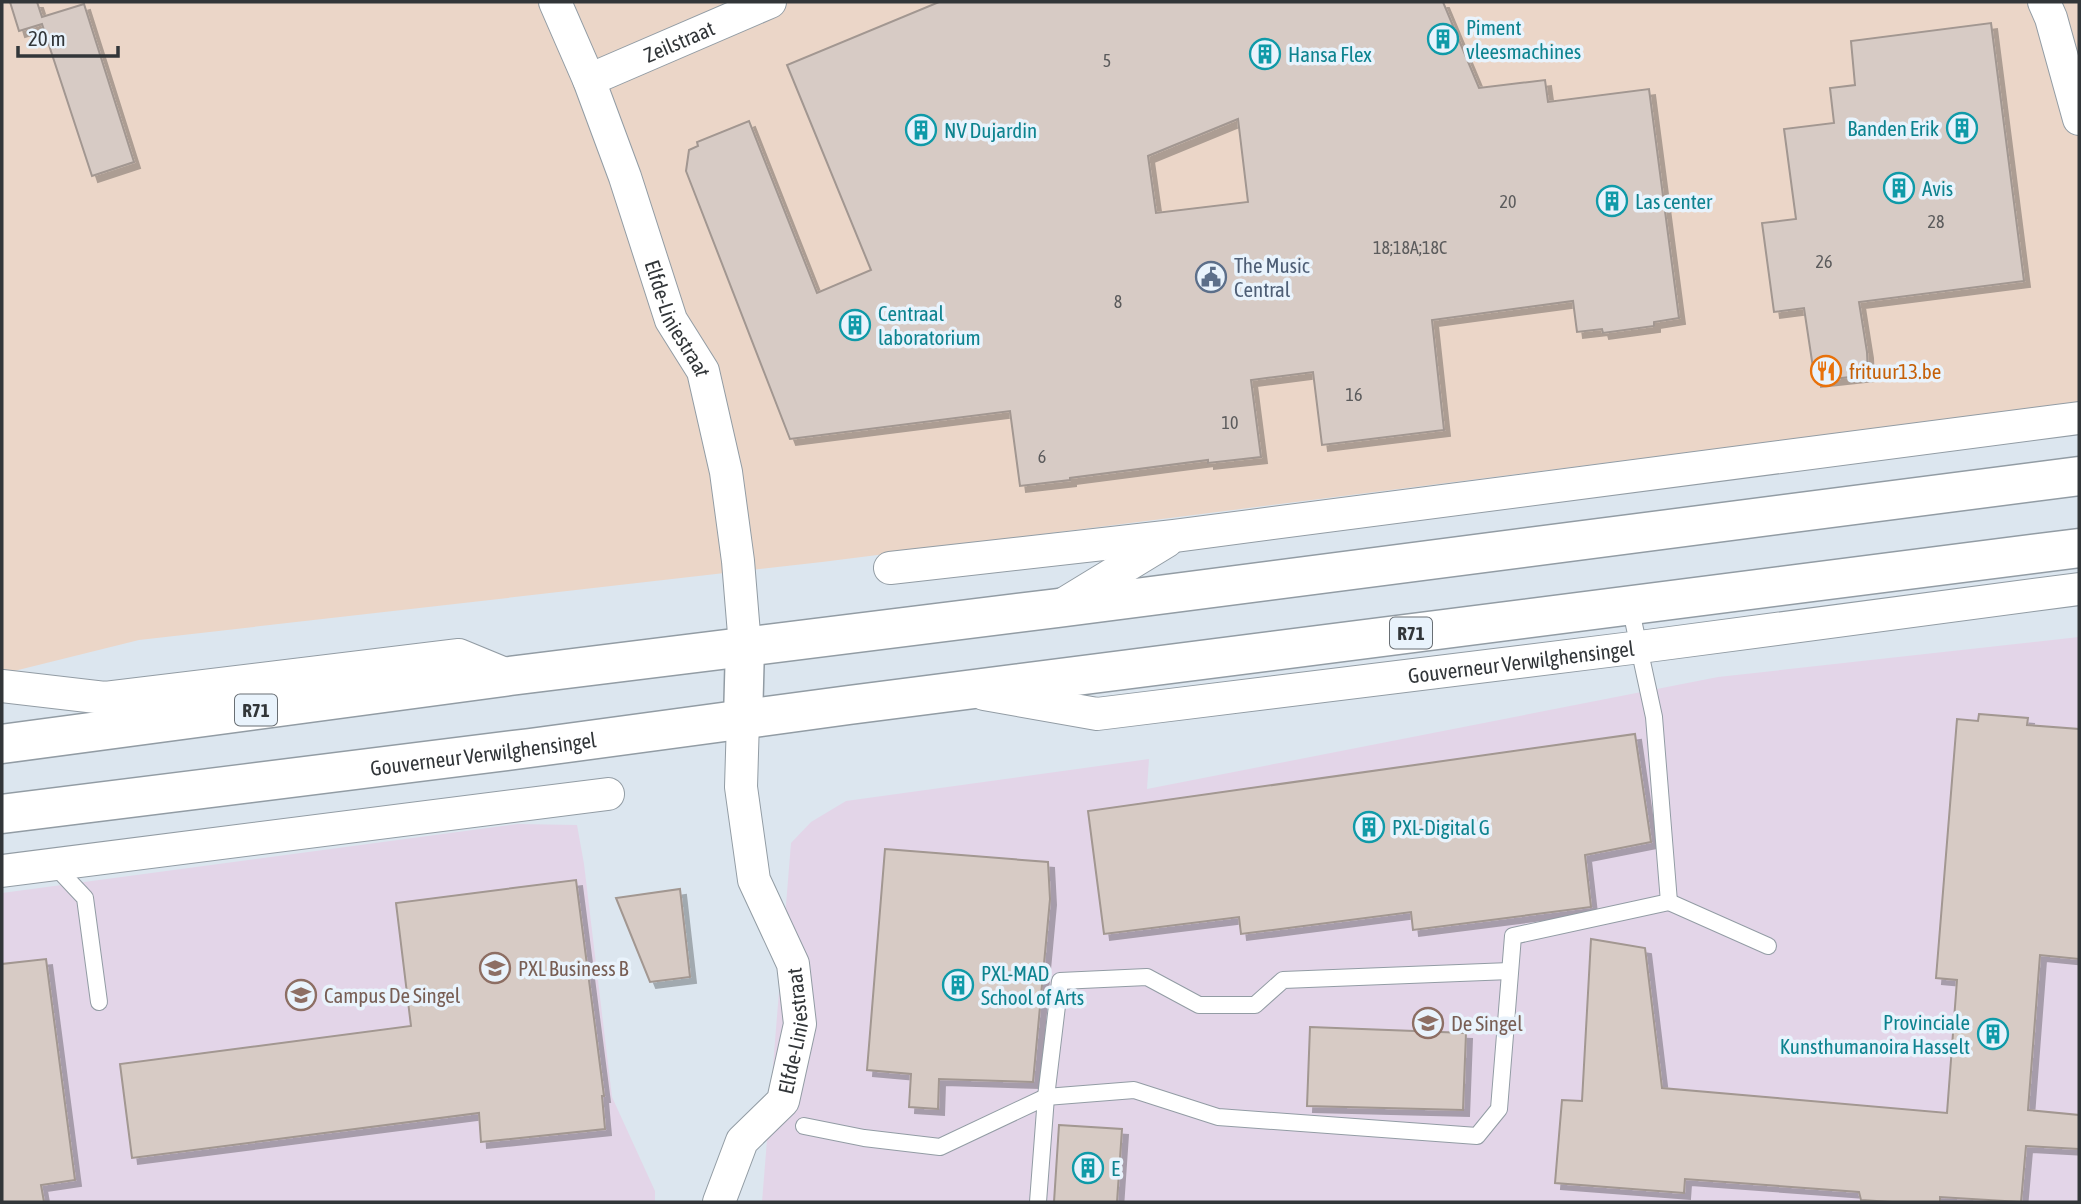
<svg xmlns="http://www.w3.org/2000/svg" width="2081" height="1204" font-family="'Asap Condensed',sans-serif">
<defs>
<filter id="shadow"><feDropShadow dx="6" dy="6" stdDeviation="0" flood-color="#0004"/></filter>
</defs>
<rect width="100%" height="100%" fill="#dce6ef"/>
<polygon fill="#ebd6c8" points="2,2 2079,2 2079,403 822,562 139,640 2,674"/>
<g fill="#e3d5e8">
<polygon points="2079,637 2079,1202 762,1202 791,843 811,822 846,801 1149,759 1147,789 1718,677"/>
<polygon points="518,824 577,825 584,864 612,1097 655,1191 655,1202 2,1202 2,893"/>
</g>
<g fill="#d7cbc5" stroke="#a29791" stroke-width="2" fill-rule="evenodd" filter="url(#shadow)">
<polygon points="10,2 37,2 42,17 84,4 134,162 92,176 42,24 19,31"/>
<path d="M939,2h504l36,86 66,-8 3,22 101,-13 30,229 -25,4v4l-51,7 -1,-4 -25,3 -4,-31 -141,19 12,110 -122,15 -9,-73 -62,8 10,77 -53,6v-3l-138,18v2l-50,6 -10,-75 -220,28 -104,-268 3,-21 9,-4 -1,-4 52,-21 68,172 54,-23 -84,-205zM1238,119l10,83 -92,11 -8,-57z"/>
<polygon points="1991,23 2024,281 1859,302 1867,352 1868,375 1815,381 1804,308 1774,312 1762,223 1796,219 1784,129 1834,123 1830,88 1855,85 1851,41"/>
<polygon points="1979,714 2028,718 2027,725 2079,729 2079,959 2040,955 2028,1110 2079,1115 2079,1149 2026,1146 2021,1202 1940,1197 1940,1202 1892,1202 1861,1200 1859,1192 1685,1179 1684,1193 1555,1183 1562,1100 1582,1101 1591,939 1645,948 1662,1088 1947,1113 1957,980 1936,978 1957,719 1978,721"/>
<polygon points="1635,734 1651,842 1585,855 1591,907 1413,930 1411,912 1241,934 1239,917 1104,934 1088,811"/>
<polygon points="885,849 1048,862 1050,899 1033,1082 939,1079 938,1109 909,1107 911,1074 867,1070"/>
<polygon points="576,880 604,1096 602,1096 605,1129 481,1142 479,1113 132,1158 120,1064 411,1026 396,903"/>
<polygon points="680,889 690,977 650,982 616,898"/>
<polygon points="46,959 75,1180 41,1185 44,1202 2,1202 2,964"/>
<polygon points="1310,1027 1466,1033 1463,1110 1307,1106"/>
<polygon points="1059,1125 1122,1129 1117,1202 1054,1202"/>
</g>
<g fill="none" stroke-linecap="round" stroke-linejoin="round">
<g stroke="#929ca4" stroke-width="18">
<g id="service">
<polyline points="54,865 85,898 99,1002"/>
<polyline points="1669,902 1768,946"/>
<polyline points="804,1126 864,1138 940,1147 1046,1097 1134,1090 1218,1117 1477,1136 1499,1109 1513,936 1669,902 1654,717 1630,606"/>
<polyline points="1038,1202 1046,1097 1060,981 1147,977 1199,1005 1255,1005 1283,980 1510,971"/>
</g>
</g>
<g stroke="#929ca4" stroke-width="34">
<g id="minor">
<path id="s1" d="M555,2l34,78 36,97 46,143 32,51 23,101 12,89 7,85"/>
<polyline points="2044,2 2051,18 2079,119"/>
<path id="s2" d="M589,80l181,-78"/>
<polyline points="890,568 1174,536 2079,418"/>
<polyline points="1062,605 1167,541"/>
<polyline points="2,686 105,698 459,655 510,676"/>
<path id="s3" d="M984,694l113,20 543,-67 439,-58"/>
<polyline points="2,871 608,794"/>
<path id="s4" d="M719,1202l23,-61 41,-40 17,-77 -7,-60 -39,-84 -13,-93 2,-67"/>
</g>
</g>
<g stroke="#929ca4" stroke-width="41">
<g id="trunk">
<polyline points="743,720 745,646"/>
<polyline points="2,744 510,676 1058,608 2079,476"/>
<path id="s5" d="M2,814l528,-66 319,-43 1230,-157"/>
</g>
</g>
<use href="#service" stroke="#fff" stroke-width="16"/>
<use href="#minor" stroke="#fff" stroke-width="32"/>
<use href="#trunk" stroke="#fff" stroke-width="38"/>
</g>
<defs>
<g id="building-ring" transform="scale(1.575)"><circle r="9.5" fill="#e9f3fc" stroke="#0f9aa8" stroke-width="1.5"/><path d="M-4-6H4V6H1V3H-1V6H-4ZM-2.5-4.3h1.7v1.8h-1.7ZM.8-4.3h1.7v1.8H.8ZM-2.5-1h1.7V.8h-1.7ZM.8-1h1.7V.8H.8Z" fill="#0f9aa8"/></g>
<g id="civic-ring" transform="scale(1.575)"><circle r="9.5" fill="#e9f3fc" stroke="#5c6f8a" stroke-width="1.5"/><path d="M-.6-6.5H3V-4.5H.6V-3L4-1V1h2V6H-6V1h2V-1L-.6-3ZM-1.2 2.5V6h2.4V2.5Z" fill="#5c6f8a"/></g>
<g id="restaurant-ring" transform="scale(1.575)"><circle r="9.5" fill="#e9f3fc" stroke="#e8710a" stroke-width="1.5"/><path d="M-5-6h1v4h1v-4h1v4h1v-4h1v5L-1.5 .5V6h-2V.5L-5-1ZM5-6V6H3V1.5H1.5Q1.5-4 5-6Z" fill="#e8710a"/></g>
<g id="university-ring" transform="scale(1.575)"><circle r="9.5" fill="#e9f3fc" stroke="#8d6e63" stroke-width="1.5"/><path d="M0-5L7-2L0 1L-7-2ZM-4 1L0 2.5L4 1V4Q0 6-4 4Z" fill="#8d6e63"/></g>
<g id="school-ring" transform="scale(1.575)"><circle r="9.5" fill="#e9f3fc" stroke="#8d6e63" stroke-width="1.5"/><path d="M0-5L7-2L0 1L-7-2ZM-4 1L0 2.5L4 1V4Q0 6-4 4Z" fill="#8d6e63"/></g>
</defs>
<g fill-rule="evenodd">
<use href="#building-ring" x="1443" y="39"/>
<use href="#building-ring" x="1265" y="54"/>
<use href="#building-ring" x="1962" y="128"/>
<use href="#building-ring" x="921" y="130"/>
<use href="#building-ring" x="1899" y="188"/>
<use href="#building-ring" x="1612" y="201"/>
<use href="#civic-ring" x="1211" y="277"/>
<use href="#building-ring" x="855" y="325"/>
<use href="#restaurant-ring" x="1826" y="371"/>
<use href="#building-ring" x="1369" y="827"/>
<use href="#university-ring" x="495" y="968"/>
<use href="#building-ring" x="958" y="985"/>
<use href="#school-ring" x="301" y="995"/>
<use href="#school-ring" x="1428" y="1023"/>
<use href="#building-ring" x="1993" y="1034"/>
<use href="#building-ring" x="1088" y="1168"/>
</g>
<g text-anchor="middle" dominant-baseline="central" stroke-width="7" stroke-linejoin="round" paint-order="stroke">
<g font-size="18" fill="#5b5b5c">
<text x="1107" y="60">5</text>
<text x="1508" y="201">20</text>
<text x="1936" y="221">28</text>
<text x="1410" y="247">18;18A;18C</text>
<text x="1824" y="261">26</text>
<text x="1118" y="301">8</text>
<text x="1354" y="394">16</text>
<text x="1230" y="422">10</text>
<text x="1042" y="456">6</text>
</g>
<g fill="#e9f3fc" stroke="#696f74" stroke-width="2">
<rect x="1390" y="617.5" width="42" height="31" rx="5"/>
<rect x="235" y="694.5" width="42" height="31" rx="5"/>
</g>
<g font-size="19" font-weight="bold" fill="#323639">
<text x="1411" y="633">R71</text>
<text x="256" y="710">R71</text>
</g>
<g font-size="21" fill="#0d838f" stroke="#e9f3fc" text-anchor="start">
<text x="1466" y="27">Piment<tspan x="1466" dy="24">vleesmachines</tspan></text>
<text x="1288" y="54">Hansa Flex</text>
<text x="1939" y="128" text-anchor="end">Banden Erik</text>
<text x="944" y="130">NV Dujardin</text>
<text x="1922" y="188">Avis</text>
<text x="1635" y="201">Las center</text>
<text x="878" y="313">Centraal<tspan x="878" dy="24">laboratorium</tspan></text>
<text x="1392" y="827">PXL-Digital G</text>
<text x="981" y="973">PXL-MAD<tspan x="981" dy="24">School of Arts</tspan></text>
<text x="1970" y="1022" text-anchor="end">Provinciale<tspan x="1970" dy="24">Kunsthumanoira Hasselt</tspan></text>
<text x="1111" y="1168">E</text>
</g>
<g font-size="21" fill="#323639" stroke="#e9f3fc">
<text stroke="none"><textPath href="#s2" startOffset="98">Zeilstraat</textPath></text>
<text stroke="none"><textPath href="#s1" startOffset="340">Elfde-Liniestraat</textPath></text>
<text stroke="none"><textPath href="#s3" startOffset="542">Gouverneur Verwilghensingel</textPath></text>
<text stroke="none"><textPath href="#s5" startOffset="485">Gouverneur Verwilghensingel</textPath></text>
<text stroke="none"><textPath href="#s4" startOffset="194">Elfde-Liniestraat</textPath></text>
</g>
<g font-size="21" fill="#4e5e75" stroke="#e9f3fc" text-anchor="start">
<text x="1234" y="265">The Music<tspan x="1234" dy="24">Central</tspan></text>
</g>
<g font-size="21" fill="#c56008" stroke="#e9f3fc" text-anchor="start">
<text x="1849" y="371">frituur13.be</text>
</g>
<g font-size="21" fill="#785e54" stroke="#e9f3fc" text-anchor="start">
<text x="518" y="968">PXL Business B</text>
<text x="324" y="995">Campus De Singel</text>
<text x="1451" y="1023">De Singel</text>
</g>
</g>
<rect width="2081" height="1204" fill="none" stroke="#323639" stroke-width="7"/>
<path d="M18 46v10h100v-10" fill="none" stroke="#323639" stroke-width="3.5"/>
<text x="28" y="46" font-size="21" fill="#323639" stroke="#e9f3fc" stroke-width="5" paint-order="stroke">20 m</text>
</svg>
